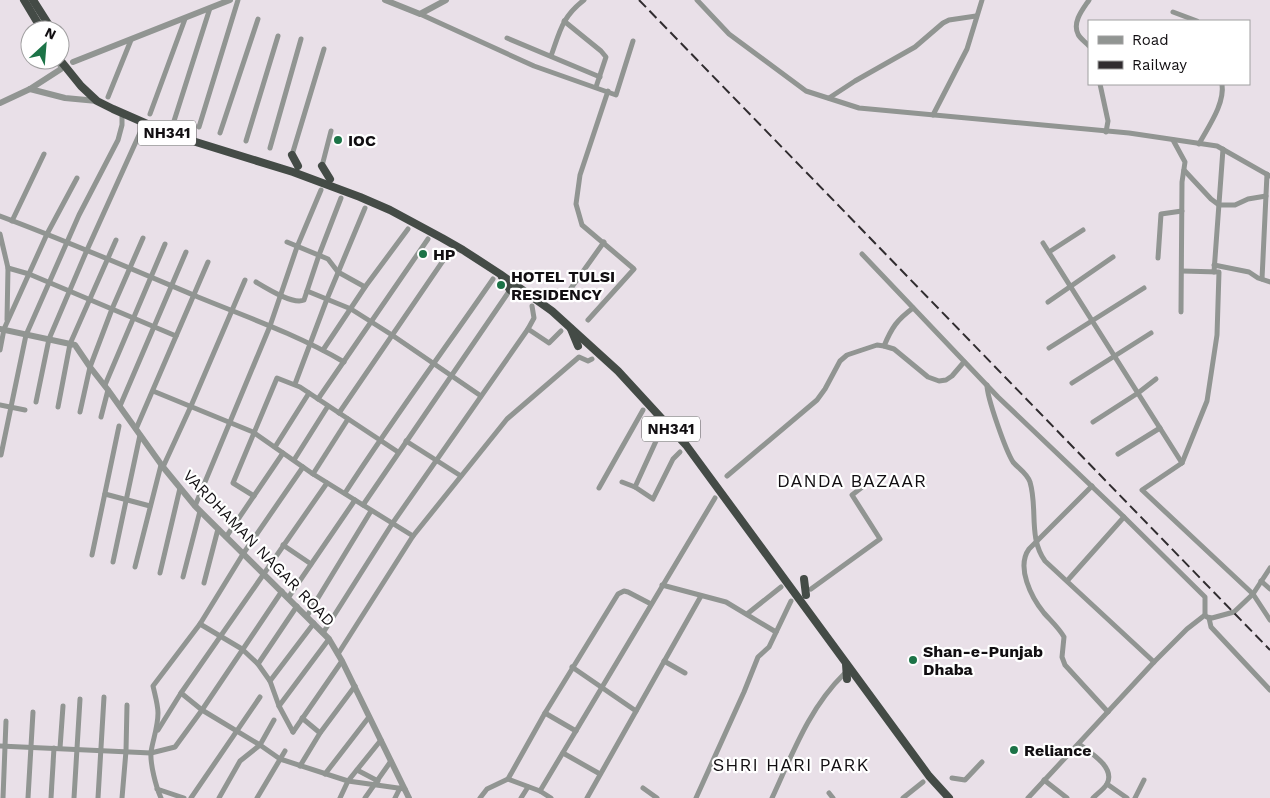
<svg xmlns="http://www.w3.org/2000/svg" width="1270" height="798" font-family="'Work Sans',sans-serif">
<rect width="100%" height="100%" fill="#e9e0e8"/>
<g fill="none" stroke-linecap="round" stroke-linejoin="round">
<g stroke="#919592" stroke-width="5">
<polyline points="697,0 729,34 806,91 859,108 1129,133 1217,146 1270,176"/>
<polyline points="1173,12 1197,21"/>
<polyline points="420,14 534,66 616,95 633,41"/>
<polyline points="564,21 601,51 606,57 596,87"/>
<polyline points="507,38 600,77"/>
<path d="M1089,46c-3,-4 -9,-7 -11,-12 -6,-12 5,-25 11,-34"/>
<path d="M551,56c9,-25 11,-39 33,-56"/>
<polyline points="1100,84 1108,121 1106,132"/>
<polyline points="108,97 131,40"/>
<polyline points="829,98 855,81 915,47 943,23 949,20 976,16"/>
<polyline points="150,114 185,19"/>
<polyline points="933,115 967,49 982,0"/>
<polyline points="174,121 210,8"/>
<polyline points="199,127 238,0"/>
<polyline points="220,133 258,19"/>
<polyline points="1173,140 1185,162 1182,182 1181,312"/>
<polyline points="246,141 278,36"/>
<path d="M1199,144c9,-17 26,-40 23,-60"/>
<polyline points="270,148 301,39"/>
<polyline points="292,155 324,49"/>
<polyline points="322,166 331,131"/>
<polyline points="1184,170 1211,199 1219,205 1235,205 1248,199 1266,196"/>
<path d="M0,216c67,25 132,53 198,81 49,20 100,38 146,65"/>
<polyline points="12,221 44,154"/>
<polyline points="0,234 8,268 7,320"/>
<polyline points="287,242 328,259 338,272 365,287"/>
<polyline points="1043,243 1182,463"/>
<polyline points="1049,252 1083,230"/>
<polyline points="862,254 998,397 1124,517 1205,597 1205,615"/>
<polyline points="1158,258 1161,214 1182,211"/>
<polyline points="1214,265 1249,272 1258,278 1270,282"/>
<polyline points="8,268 29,274 176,336"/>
<polyline points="1182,271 1219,272 1217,335 1207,401 1182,463 1142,490 1253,594 1270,620"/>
<polyline points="1214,272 1223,149"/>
<polyline points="1262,279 1267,174"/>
<path d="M256,282c10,6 37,23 48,18l15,-45 22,-57"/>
<polyline points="307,291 351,309 392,335 481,396"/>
<polyline points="564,298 604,242"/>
<polyline points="1048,302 1113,257"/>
<polyline points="588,320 634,269 582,225 576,204 580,175 608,91"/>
<polyline points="528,329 549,343 561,331"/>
<path d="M884,346c8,-19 13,-26 29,-38"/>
<polyline points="1049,348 1144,288"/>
<polyline points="0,350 4,329 47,234 77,178"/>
<polyline points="323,350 365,287 408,229"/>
<polyline points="1072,383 1151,333"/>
<polyline points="295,384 327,299 365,208"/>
<polyline points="105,385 165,244"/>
<path d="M987,385c0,13 19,66 26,77 6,7 14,11 17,20 8,27 -2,55 15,79l109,101"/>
<polyline points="153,391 253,432 313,474 413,536"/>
<polyline points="318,399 428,239"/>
<polyline points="36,402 49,339 87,250 144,124"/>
<polyline points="0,405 25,410"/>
<polyline points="120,406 186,252"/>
<polyline points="58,407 70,344 116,240"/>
<polyline points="80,412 90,367 112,309 143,238"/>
<polyline points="339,413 449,252"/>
<polyline points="101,417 108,390"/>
<polyline points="1093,422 1138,393 1156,379"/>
<polyline points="136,429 208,262"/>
<polyline points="406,441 461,476"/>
<polyline points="275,447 309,393"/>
<polyline points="1118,454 1160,428"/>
<polyline points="1,455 26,335 79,215 118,140 122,125 122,113"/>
<polyline points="294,460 328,406"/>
<polyline points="163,467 191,406 245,280"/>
<polyline points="313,474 348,419"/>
<polyline points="727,476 817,400 825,389 840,361 847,355 877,345 884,346 894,349 928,377 939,381 946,380 952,376 964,362"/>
<polyline points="622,482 635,487 653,499 673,459 680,452"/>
<path d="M1092,486l-63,63c-13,18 2,48 15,64 7,8 15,15 20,24l-2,20 3,8 43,47"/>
<polyline points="635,487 662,428"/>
<polyline points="599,488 643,410"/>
<path d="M345,493c47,-73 99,-143 148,-214"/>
<polyline points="105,494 150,506"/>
<polyline points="254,496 233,483 277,378 300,387 398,452"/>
<polyline points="363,505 510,290"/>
<polyline points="195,506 270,326 297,247 321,190"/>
<polyline points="226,537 283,453"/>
<polyline points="283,545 311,564"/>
<polyline points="92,555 119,426"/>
<polyline points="113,562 140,435"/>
<polyline points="135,567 161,465"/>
<polyline points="160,573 180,488"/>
<polyline points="183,577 200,511"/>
<polyline points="1067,581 1124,517"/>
<polyline points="1261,581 1270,589"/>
<polyline points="204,583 218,529"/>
<polyline points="662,585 726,602 776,632"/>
<polyline points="811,589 880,539 852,495 870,481"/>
<polyline points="288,598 355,500"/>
<polyline points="747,614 781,587"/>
<polyline points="307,616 371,511"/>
<polyline points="1207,617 1212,618 1234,612 1253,594 1270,568"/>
<polyline points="1209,618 1211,627 1270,690"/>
<polyline points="200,624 242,649 258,664 270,681 279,706 293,732"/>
<polyline points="323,633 392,524 528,329 534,318 532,306"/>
<polyline points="338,654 413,536 507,419 579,357 588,361 592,359"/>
<polyline points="664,661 685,673"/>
<polyline points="258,664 297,606"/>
<polyline points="572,667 636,711"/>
<polyline points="270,681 314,623"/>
<polyline points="181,693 202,710 260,745 280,759 348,781 405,789"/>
<polyline points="279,706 329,639"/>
<polyline points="545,713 576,731"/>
<polyline points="302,718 320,733"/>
<polyline points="158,730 181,693 327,483"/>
<polyline points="293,732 342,661"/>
<path d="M1079,744c10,8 37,23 28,40 -3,5 -10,10 -14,14"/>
<polyline points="0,746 151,753 175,747 202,710 282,591"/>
<polyline points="60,748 63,706"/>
<polyline points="563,753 600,774"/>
<polyline points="300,766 320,733 355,686"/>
<polyline points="357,770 378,781"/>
<polyline points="325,774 369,717"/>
<polyline points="952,778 965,780 982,762"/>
<polyline points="508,779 540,791 551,798"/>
<polyline points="1044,780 1067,798"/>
<polyline points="1107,784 1127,798"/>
<polyline points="643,788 657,798"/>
<polyline points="157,789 184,798"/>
<polyline points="540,791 715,498"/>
<polyline points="829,793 833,798"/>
<polyline points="3,798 6,721"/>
<polyline points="28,798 33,712"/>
<polyline points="51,798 54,748"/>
<polyline points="74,798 80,699"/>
<polyline points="98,798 104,697"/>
<polyline points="122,798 126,751 127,705"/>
<path d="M161,798c-5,-11 -11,-34 -10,-46 2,-13 7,-25 7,-39 0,-8 -3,-18 -5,-27l47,-62 43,-70 60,-87"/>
<polyline points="191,798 260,697"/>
<polyline points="219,798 240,761 260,745 274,720"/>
<polyline points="257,798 285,751"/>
<polyline points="340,798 348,781 381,740"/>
<polyline points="365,798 391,761"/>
<polyline points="395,798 400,788"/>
<polyline points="480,798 487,789 508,779 545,713 618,594 624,591 628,592 651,604"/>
<polyline points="521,798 528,787"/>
<polyline points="587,798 701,596"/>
<polyline points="696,798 744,692 758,657 769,647 791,601"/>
<path d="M772,798c20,-43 37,-90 72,-124"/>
<polyline points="903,798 923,782"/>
<polyline points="1028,798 1154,662 1187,629 1205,615"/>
<polyline points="1135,798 1144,780"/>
</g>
<g stroke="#919592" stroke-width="6">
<polyline points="385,0 420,14 446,0"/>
<polyline points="73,62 230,0"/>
<polyline points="30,89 65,98 97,101"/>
<polyline points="0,103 30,89 61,69 60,61"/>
<polyline points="0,329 75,345 90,367 108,390 163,467 195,506 329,639 342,661 409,798"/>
</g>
<g stroke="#444b46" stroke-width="8">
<polyline points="24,0 42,30"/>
<polyline points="33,0 52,30"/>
<polyline points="60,42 64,48"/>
<polyline points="60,60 81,86 97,101 113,109 170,134 293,172 360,197 390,210 442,238 463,250 500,274 552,311 618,371 686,445 929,776 949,798"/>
<polyline points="292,155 298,166"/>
<polyline points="322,166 330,179"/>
<polyline points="502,277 510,290"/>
<polyline points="571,329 578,346"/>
<polyline points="804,579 806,595"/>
<polyline points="846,664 847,679"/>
</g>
<polyline stroke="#302c2f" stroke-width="2" stroke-dasharray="10 5" stroke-linecap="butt" points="639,0 1270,650"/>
</g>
<g fill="#1c7347" stroke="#fff" stroke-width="2">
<circle cx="338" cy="140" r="5"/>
<circle cx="423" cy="254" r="5"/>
<circle cx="501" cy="285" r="5"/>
<circle cx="913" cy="660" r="5"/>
<circle cx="1014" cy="750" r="5"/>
</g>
<g text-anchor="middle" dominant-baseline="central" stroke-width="4.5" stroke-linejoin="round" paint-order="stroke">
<g fill="#fff" stroke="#585658" stroke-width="1">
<rect x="138" y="120.5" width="58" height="25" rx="4"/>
<rect x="642" y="416.5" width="58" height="25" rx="4"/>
</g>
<g font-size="15" font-weight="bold" fill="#110e11">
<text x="167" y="133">NH341</text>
<text x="671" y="429">NH341</text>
</g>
<g font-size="16" font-weight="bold" fill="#110e11" stroke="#fff" text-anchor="start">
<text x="348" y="140">IOC</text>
<text x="433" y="254">HP</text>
<text x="511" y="276">HOTEL TULSI<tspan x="511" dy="18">RESIDENCY</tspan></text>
<text x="923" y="651">Shan-e-Punjab<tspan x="923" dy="18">Dhaba</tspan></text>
<text x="1024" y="750">Reliance</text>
</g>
<g font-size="16" fill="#110e11" stroke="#fff">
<text transform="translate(259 548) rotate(46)">VARDHAMAN NAGAR ROAD</text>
</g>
<g font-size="18" letter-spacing="1" fill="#110e11" stroke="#fff">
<text x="852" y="480">DANDA BAZAAR</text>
<text x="791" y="764">SHRI HARI PARK</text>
</g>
</g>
<rect x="1088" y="20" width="162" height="65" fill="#ffffff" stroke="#a09fa0"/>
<rect x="1098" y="36" width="25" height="8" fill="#919592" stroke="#a09fa0"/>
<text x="1132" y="45" font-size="15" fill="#110e11">Road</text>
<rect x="1098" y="61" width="25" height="8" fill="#302c2f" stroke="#a09fa0"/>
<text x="1132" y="70" font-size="15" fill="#110e11">Railway</text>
<g transform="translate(45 45) rotate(26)"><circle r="24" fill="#ffffff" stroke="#a09fa0"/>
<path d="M0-4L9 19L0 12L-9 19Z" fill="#1c7347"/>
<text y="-8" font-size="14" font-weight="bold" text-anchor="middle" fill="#110e11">N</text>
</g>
</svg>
